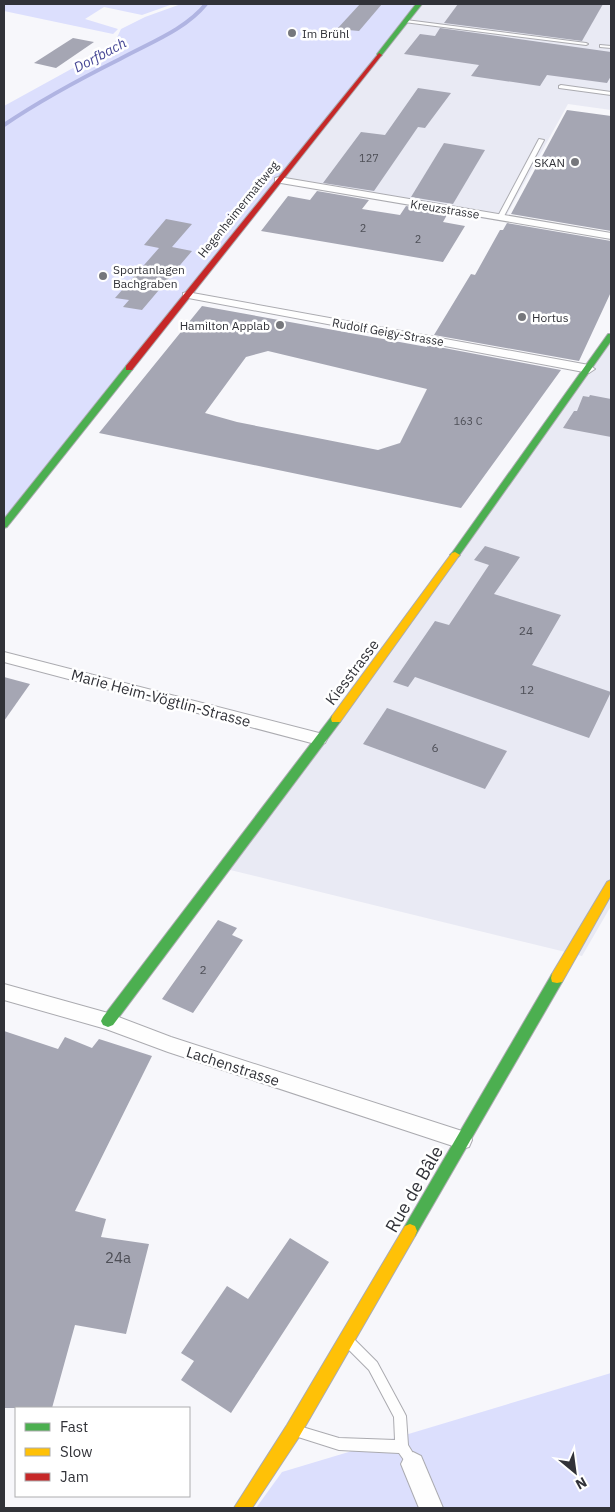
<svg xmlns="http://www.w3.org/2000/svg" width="615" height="1512" font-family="'IBM Plex Sans',sans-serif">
<rect width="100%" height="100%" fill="#f7f7fb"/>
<g fill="#e9eaf4">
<polygon points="419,4 611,4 611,110 568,104 505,218 279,180"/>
<polygon points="611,336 611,906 582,956 222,868 576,386"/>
</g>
<g fill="#dcdffd">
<polygon points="4,4 173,4 142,15 104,7 85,19 118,29 113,34 4,11"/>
<polygon points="181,4 419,4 4,525 4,106 113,46 121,29 145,17"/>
<polygon points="611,1373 611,1508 256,1508 282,1472"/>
</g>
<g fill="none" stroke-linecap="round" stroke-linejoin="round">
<path stroke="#b0b4e2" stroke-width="4" d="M4,125c37,-25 76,-46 116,-66 29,-16 65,-29 86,-55"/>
</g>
<g fill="#a5a6b3" fill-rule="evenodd">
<polygon points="360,4 382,4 359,31 337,29"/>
<polygon points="458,4 603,4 582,41 444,23"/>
<polygon points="440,28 611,52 611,76 607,83 547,75 540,86 471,76 479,65 404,54 420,34 435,36"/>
<polygon points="73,38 94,42 56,68 34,63"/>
<polygon points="418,88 451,93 425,128 418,127 374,191 323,183 361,132 385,135"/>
<polygon points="567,110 611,116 611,231 511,214"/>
<polygon points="444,143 485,150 453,204 411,197"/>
<polygon points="317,191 369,200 362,209 400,215 406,206 448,213 443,222 465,226 443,262 261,231 288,196 310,200"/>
<polygon points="166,219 192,224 172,247 192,251 142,310 123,307 129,300 115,298 159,248 144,245"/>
<polygon points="507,223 611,241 611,292 579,361 434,335 471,274 475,275 500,230 503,230"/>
<path d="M202,306l225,41 1,-2 133,25 -100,138 -362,-75zM268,351l159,38 -27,54 -22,7 -141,-28 -32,-9 41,-56z"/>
<polygon points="590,395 611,399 611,437 563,428 574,411 577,411 583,396 589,397"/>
<polygon points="485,546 520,557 494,594 561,615 532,665 611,692 589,738 415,677 408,687 393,682 435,621 449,625 489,565 474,560"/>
<polygon points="4,677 30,684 4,721"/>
<polygon points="387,708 507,751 485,789 363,744"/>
<polygon points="218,920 237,928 232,935 243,940 193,1013 162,999"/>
<polygon points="4,1031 58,1049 65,1037 92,1048 99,1039 152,1056 75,1211 106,1219 101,1237 149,1244 126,1334 75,1325 52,1408 4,1408"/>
<polygon points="290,1238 329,1262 231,1413 181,1380 194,1361 181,1353 227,1286 248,1299"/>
</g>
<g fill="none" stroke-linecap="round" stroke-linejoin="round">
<g stroke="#ababb0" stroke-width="2">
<g id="lane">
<polygon points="406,20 586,43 588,44 586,45 404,22 404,21"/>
<polygon points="600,45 611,46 611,48 600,47"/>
<polygon points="561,85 611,92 611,95 559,88 559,86"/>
<polygon points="539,139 544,140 503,218 498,219 497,218"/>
<polygon points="350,1337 354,1339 377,1362 404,1412 406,1416 408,1445 419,1463 417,1467 413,1469 409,1467 399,1453 339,1450 295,1436 293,1432 295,1428 299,1426 339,1438 395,1440 394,1417 369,1370 346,1347 344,1343 346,1339"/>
</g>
</g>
<g stroke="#ababb0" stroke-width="2">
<g id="street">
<polygon points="279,177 611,233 611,239 275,182 275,178"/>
<polygon points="187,292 589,365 595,369 589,373 183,297 183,293"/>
<polygon points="4,652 319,733 325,735 327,739 325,743 319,745 4,662"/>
<polygon points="4,984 108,1013 171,1037 462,1131 469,1133 472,1140 469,1147 462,1149 168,1052 106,1029 4,1000"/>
<polygon points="413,1452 421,1456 443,1508 419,1508 401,1464 405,1456"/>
</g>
</g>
<g stroke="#ababb0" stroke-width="2">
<g id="fast">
<polygon points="416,4 422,4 381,56 377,56 377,54"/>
<polygon points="608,334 611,334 611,341 458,557 452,557 450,555 452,553"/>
<polygon points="129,365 133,368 132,370 7,527 4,528 4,519 126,366"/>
<polygon points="336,715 341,719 340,722 113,1025 108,1027 103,1025 101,1021 103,1017 332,716"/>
<polygon points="557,973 562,974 563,978 562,982 415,1236 410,1238 405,1236 403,1231 405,1226 552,974"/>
</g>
</g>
<g stroke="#ababb0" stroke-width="2">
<g id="slow">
<polygon points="455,552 460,555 458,557 340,722 332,722 331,719 332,716 452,553"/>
<polygon points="611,880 611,895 562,982 557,983 552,982 551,978 552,974 607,882"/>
<polygon points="410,1224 415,1226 417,1231 415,1236 299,1437 252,1508 234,1508 287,1425 405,1226"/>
</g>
</g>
<g stroke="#ababb0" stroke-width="2">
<polygon id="jam" points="379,53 382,55 381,56 132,370 126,370 126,366"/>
</g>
<use href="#lane" fill="#fefefe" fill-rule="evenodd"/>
<use href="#street" fill="#fefefe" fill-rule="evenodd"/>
<use href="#fast" fill="#4caf50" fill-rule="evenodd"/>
<use href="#slow" fill="#ffc107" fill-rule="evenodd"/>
<use href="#jam" fill="#c62828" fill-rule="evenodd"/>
</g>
<g fill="#76777c" stroke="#fff" stroke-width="2">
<circle cx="292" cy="33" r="5"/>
<circle cx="575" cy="162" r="5"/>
<circle cx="103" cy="276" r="5"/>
<circle cx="522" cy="317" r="5"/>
<circle cx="280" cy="325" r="5"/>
</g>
<g text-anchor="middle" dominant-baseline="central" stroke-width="5" stroke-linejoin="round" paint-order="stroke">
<g font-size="11" fill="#4e4f57">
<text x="369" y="158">127</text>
<text x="363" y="228">2</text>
<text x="418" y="239">2</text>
<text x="468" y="421">163 C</text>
</g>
<g font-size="12" fill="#313238" stroke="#fff" text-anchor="start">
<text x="302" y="33">Im Brühl</text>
<text x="565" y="162" text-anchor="end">SKAN</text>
<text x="113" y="269">Sportanlagen<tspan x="113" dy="14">Bachgraben</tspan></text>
<text x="532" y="317">Hortus</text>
<text x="270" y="325" text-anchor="end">Hamilton Applab</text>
</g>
<g font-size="12" fill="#313238" stroke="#fff">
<text transform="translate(238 209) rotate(-51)">Hegenheimermattweg</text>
<text transform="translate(445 209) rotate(9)">Kreuzstrasse</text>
<text transform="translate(388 332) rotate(10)">Rudolf Geigy-Strasse</text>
</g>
<g font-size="12" fill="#4e4f57">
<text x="526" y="630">24</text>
<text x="527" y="689">12</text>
<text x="435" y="747">6</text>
<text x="203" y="969">2</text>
</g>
<g font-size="14" font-style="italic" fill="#464795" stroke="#fff">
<text transform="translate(100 55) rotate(-28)">Dorfbach</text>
</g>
<g font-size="15" fill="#313238" stroke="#fff">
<text transform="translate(352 672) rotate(-53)">Kiesstrasse</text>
<text transform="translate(161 698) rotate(15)">Marie Heim-Vögtlin-Strasse</text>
<text transform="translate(233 1066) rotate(18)">Lachenstrasse</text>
</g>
<g font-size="15" fill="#4e4f57">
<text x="118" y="1257">24a</text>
</g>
<g font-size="18" fill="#313238" stroke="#fff">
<text transform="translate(414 1189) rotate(-60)">Rue de Bâle</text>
</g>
</g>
<rect width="615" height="1512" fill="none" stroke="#313238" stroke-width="10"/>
<rect x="15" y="1407" width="175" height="90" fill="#ffffff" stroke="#adadaf"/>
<rect x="25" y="1423" width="25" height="8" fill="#4caf50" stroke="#adadaf"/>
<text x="60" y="1432" font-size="15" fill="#313238">Fast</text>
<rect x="25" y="1448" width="25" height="8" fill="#ffc107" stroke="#adadaf"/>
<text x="60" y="1457" font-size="15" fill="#313238">Slow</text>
<rect x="25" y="1473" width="25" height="8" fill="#c62828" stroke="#adadaf"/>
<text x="60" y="1482" font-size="15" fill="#313238">Jam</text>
<g transform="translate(575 1472) rotate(151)" stroke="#ffffff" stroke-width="4" paint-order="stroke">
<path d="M0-4L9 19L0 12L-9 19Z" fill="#313238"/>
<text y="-8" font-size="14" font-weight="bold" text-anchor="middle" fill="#313238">N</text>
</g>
</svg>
